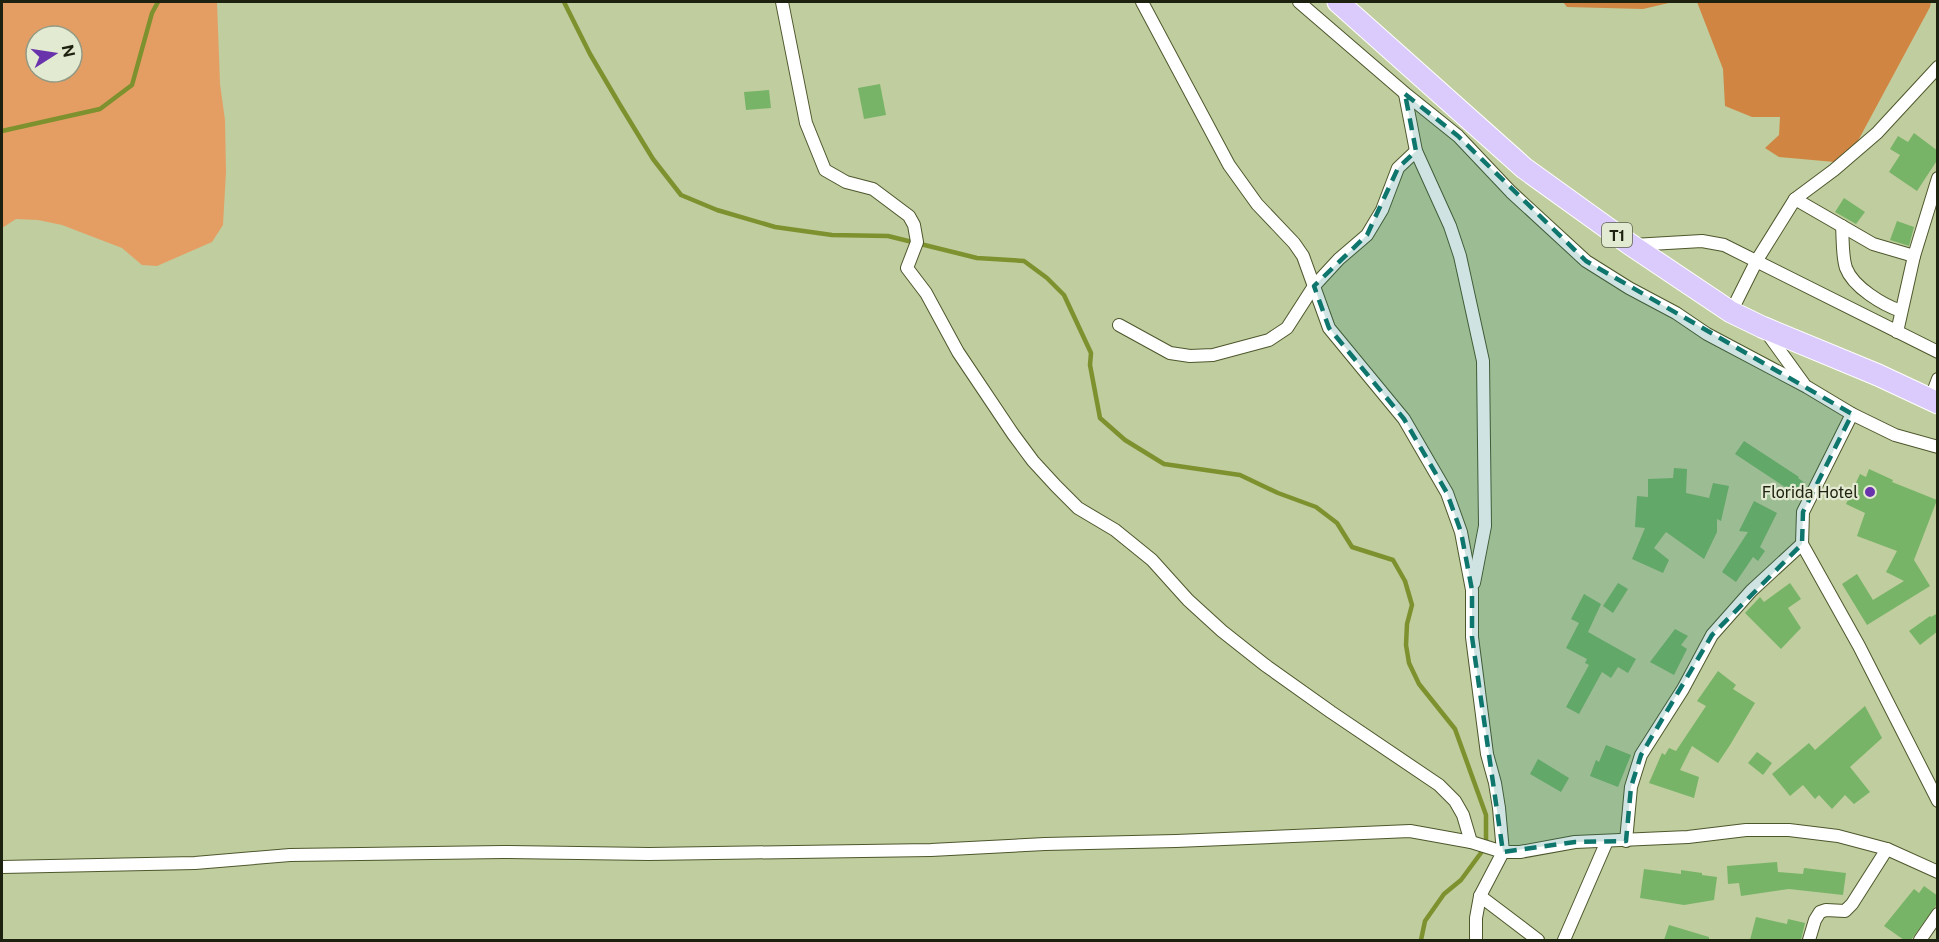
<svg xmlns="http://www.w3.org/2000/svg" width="1939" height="942" font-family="'Public Sans',sans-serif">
<rect width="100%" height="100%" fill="#c0cd9e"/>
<path fill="#e49e64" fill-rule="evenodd" d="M2,2h215l3,82 5,36 1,52 -3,53 -11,17 -55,24 -15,-1 -20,-17 -60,-23 -24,-5 -22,-1 -14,9zM36,36h36v36h-36z"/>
<g fill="#d18542">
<polygon points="1563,2 1673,2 1643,9 1567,7"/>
<polygon points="1697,2 1931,2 1930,7 1846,163 1779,157 1765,148 1779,135 1780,117 1752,117 1725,106 1723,69"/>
</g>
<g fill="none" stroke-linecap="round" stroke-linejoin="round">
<g stroke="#7e912f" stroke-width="4.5">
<polyline points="564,2 590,54 620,105 653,159 681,195 717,210 775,227 832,235 888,236 977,258 1024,261 1047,278 1064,295 1091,353 1090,365 1100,418 1125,440 1164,464 1240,475 1278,493 1316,507 1337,523 1352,547 1393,560 1405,581 1412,605 1407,624 1406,645 1409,663 1419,684 1455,729 1486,815 1486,846 1461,880 1444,894 1425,921 1421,940"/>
<polyline points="2,131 100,109 132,85 152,13 158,2"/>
</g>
</g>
<g fill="#77b468">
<polygon points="880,84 886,115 864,119 858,88"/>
<polygon points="769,90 771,108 746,110 744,92"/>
<polygon points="1914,133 1938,151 1938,159 1917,191 1889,172 1900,155 1890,149 1898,136 1908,142"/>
<polygon points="1844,198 1865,212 1856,224 1835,212"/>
<polygon points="1897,221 1914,227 1909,246 1890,240"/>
<polygon points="1744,441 1799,477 1798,478 1805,483 1797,495 1735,454"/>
<polygon points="1674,468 1687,469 1686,493 1709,498 1713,483 1729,486 1721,521 1717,519 1717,532 1704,559 1666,532 1654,548 1669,560 1663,573 1632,559 1645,528 1635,527 1637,496 1648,497 1648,479 1673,478"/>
<polygon points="1869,469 1893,480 1892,482 1937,500 1914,560 1930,586 1867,625 1842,584 1857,574 1873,600 1904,581 1886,572 1897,551 1857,536 1865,513 1846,504 1860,474 1866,477"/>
<polygon points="1754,501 1777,513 1760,547 1765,551 1758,561 1753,557 1736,582 1722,572 1748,532 1739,531"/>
<polygon points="1618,583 1628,589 1613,613 1603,606"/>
<polygon points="1790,583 1801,599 1788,608 1801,628 1781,649 1745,613 1760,597 1764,602"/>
<polygon points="1584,594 1601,604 1588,632 1636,659 1628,673 1618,667 1611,678 1602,672 1579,714 1566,707 1589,665 1585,663 1587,659 1566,648 1579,623 1571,619"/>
<polygon points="1938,613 1938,631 1920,645 1909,631 1930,616 1931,617"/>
<polygon points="1675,629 1688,636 1681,645 1687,649 1674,675 1650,662"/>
<polygon points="1718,671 1736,685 1733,689 1755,703 1730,745 1718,763 1692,746 1680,770 1699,777 1694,798 1649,783 1662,753 1665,755 1669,748 1676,751 1706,706 1697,701"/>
<polygon points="1865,706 1882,738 1850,767 1870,792 1854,804 1845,795 1832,809 1819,795 1815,799 1803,785 1790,796 1772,774 1809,743 1815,750"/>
<polygon points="1606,745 1631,755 1618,787 1590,776 1596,760 1599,762"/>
<polygon points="1757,752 1772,763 1763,775 1748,763"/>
<polygon points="1538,759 1569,778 1561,792 1530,774"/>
<polygon points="1777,862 1778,872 1803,874 1804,868 1846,873 1843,895 1789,889 1741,896 1739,883 1728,884 1727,866"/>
<polygon points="1644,869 1681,874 1681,870 1702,873 1702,875 1717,877 1714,900 1684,905 1640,898"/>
<polygon points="1924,886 1938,896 1938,903 1911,940 1904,940 1884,926 1914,889 1919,893"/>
<polygon points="1756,917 1787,924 1788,919 1805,923 1801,940 1750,940"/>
<polygon points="1669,925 1709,937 1709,940 1664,940"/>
</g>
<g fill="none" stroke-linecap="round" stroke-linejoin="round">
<g stroke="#4d572c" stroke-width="14">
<g id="minor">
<polyline points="782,2 806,123 825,170 846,182 873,189 909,216 914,225 917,242 907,268 926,293 958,352 1013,434 1033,461 1056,486 1078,508 1115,530 1152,560 1188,600 1222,631 1265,665 1331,712 1439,785 1455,801 1463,815 1471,842"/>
<polyline points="1142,2 1229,165 1257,204 1294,243 1303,256 1329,328 1404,419 1447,493 1461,532 1472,590 1472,637 1487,754 1495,783 1499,808 1503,852 1480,896 1476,918 1476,940"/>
<polyline points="1299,2 1407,95 1458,136 1511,192 1586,261 1629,288 1676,313 1707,334 1807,387 1852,414 1895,435 1938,447"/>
<polyline points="1405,94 1416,151 1450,226 1460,256 1483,361 1485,526 1474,583"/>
<polyline points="1795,199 1873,244 1914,256"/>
<path d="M1842,226c1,13 0,30 4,42 7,19 37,37 55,43"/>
<polyline points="1633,245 1702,241 1724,245 1938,352"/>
<polyline points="1731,312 1757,260 1795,199 1834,170 1877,133 1938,67"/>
<polyline points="1119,325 1170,353 1190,356 1213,355 1269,340 1287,328 1314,286 1339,259 1367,235 1382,210 1398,168 1416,151"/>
<polyline points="1897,332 1914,256 1938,178"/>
<polyline points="1767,333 1804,384"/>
<polyline points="1930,400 1938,379"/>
<polyline points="1852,414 1803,512 1802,544 1859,646 1938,801"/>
<polyline points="1626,841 1631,787 1641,755 1683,689 1712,635 1751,591 1802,544"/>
<polyline points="2,867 195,863 290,855 503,852 649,854 931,850 1045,844 1176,841 1410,831 1471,842 1503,852 1520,852 1575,842 1688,837 1746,830 1789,830 1838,836 1887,849 1938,872"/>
<polyline points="1480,896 1538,940"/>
<polyline points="1564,940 1607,841"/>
<polyline points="1809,940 1815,920 1820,912 1826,910 1845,911 1852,904 1887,849"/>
<polyline points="1920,940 1938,914"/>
</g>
</g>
<g stroke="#fff" stroke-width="23">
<polyline id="trunk" points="1338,2 1524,168 1631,245 1731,312 1762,327 1878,375 1938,403"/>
</g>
<use href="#minor" stroke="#fff" stroke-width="12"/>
<use href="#trunk" stroke="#dbcafc" stroke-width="21"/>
</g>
<path fill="#0f766e" fill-opacity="0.2" stroke="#0f766e" stroke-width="4.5" stroke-dasharray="12 8" stroke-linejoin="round" d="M1405,94l53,42 128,125 266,153 -49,98 -1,32 -90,91 -71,120 -10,32 -5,54 -51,1 -72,10 -31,-215v-47l-11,-58 -14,-39 -43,-74 -75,-91 -15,-42 53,-51 31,-67 18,-17z"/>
<circle fill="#6934ab" stroke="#e3ead2" stroke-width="2" cx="1870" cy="492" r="6"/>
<g text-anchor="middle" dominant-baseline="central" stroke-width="4.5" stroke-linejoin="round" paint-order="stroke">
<rect fill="#e3ead2" stroke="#585d4a" stroke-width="1.5" x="1602" y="223" width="30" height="24" rx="4.5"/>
<g font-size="15" font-weight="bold" fill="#1d210f">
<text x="1617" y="235">T1</text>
</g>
<g font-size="16" fill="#1d210f" stroke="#e3ead2" text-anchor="end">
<text x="1858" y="492">Florida Hotel</text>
</g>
</g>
<rect width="1939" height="942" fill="none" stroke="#1d210f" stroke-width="6"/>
<g transform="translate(54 54) rotate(78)"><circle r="28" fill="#e3ead2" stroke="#949a84" stroke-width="1.5"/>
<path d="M0-4.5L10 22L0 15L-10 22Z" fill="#6934ab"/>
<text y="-9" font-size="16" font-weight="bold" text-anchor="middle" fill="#1d210f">N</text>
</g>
</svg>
